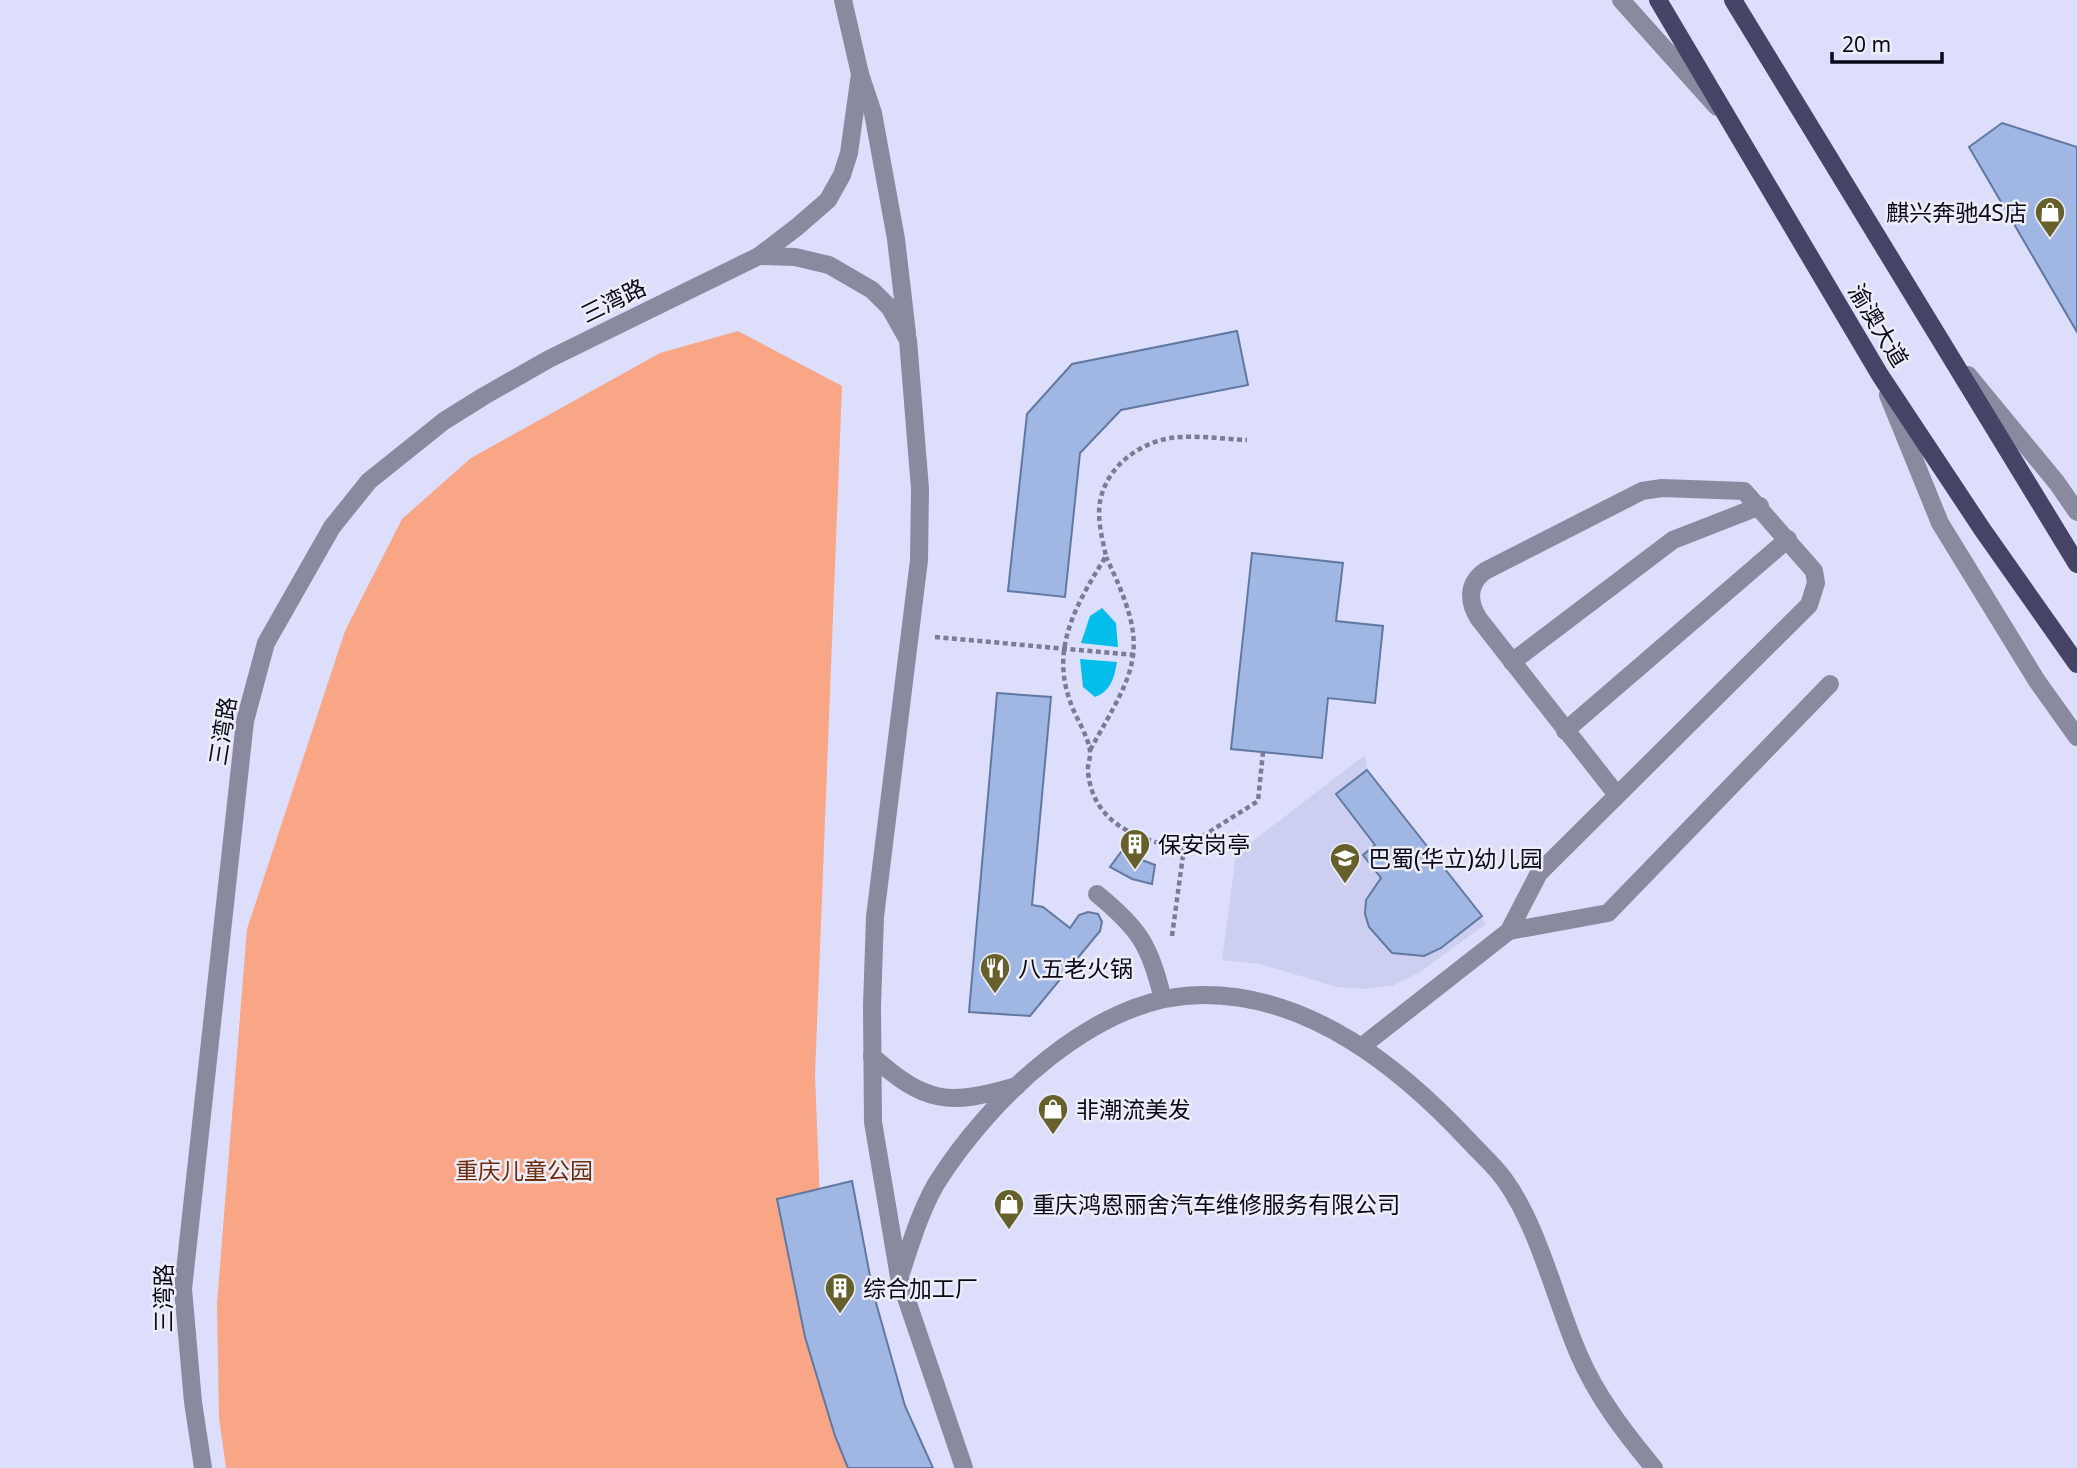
<svg xmlns="http://www.w3.org/2000/svg" width="2077" height="1468" font-family="'Noto Sans','Noto Sans SC',sans-serif">
<rect width="100%" height="100%" fill="#dcdefc"/>
<polygon fill="#cdcff0" points="1365,755 1367,770 1486,924 1420,972 1394,985 1366,989 1337,987 1260,964 1222,960 1236,854"/>
<polygon fill="#f8a685" points="738,331 842,386 815,1075 820,1202 893,1468 226,1468 219,1418 217,1303 247,929 345,631 402,519 471,458 660,353"/>
<g fill="#03beeb">
<polygon points="1102,608 1116,623 1118,647 1081,643 1090,616"/>
<path d="M1080,659l37,3c-3,16 -6,29 -22,35l-12,-10z"/>
</g>
<g fill="#a0b7e3" stroke="#6278a1" stroke-width="2">
<polygon points="2002,123 2077,147 2077,332 1969,147"/>
<polygon points="1237,331 1248,385 1121,410 1080,453 1065,597 1008,591 1027,414 1072,364"/>
<polygon points="1252,553 1343,563 1336,621 1383,626 1375,703 1328,698 1322,758 1231,749"/>
<polygon points="997,693 1051,697 1032,905 1043,907 1070,928 1079,915 1088,912 1098,914 1102,922 1100,931 1030,1016 969,1012"/>
<polygon points="1367,770 1482,916 1441,948 1424,956 1392,953 1369,927 1365,914 1366,900 1381,878 1363,855 1375,845 1336,794"/>
<polygon points="1121,852 1155,865 1152,884 1132,879 1110,867"/>
<polygon points="852,1181 873,1292 905,1406 933,1468 848,1468 835,1436 805,1337 777,1199"/>
</g>
<g fill="none" stroke-linecap="round" stroke-linejoin="round">
<g stroke="#7b7c94" stroke-width="4.5" stroke-dasharray="5 3.5" stroke-linecap="butt">
<polyline points="935,637 1134,655"/>
<path d="M1090,750c48,-85 61,-100 16,-193"/>
<path d="M1184,848c-45,-7 -91,-24 -96,-76 -1,-7 3,-14 2,-21 -2,-16 -15,-34 -20,-50 -20,-55 8,-99 36,-145 -4,-18 -10,-40 -5,-59 9,-35 45,-59 81,-60 21,-1 43,2 65,3"/>
<polyline points="1172,936 1184,848 1258,801 1263,752"/>
</g>
<g stroke="#898a9f" stroke-width="18">
<polyline points="843,0 860,74 873,113 896,239 907,333"/>
<polyline points="1621,0 1717,107"/>
<polyline points="759,256 795,257 829,265 872,290 890,308 908,340 920,489 919,560 875,917 872,1006 873,1122 899,1277 964,1468"/>
<polyline points="1968,375 2057,483 2077,512"/>
<polyline points="1888,395 1940,523 2037,681 2077,737"/>
<polyline points="1512,662 1673,540 1760,506"/>
<polyline points="1565,731 1788,539"/>
<path d="M1097,894c44,36 52,51 66,105"/>
<polyline points="1509,931 1608,913 1830,684"/>
<path d="M1361,1047l148,-116 30,-58 270,-268 7,-22 -2,-12 -70,-80 -82,-3 -20,3 -157,80c-18,13 -17,31 -6,48l138,176"/>
<path d="M872,1056c54,48 76,50 145,30"/>
<path d="M901,1273c10,-30 19,-61 35,-89 53,-85 161,-190 268,-189 106,0 196,72 265,146 11,12 25,24 35,38 35,48 51,121 75,176 18,42 46,78 75,113"/>
<polyline points="203,1468 193,1402 183,1289 245,721 266,643 332,527 369,481 444,421 484,396 549,359 759,256 797,227 828,200 842,175 849,153 860,74"/>
</g>
<g stroke="#444467" stroke-width="18">
<polyline points="1658,0 1880,375 1982,529 2077,664"/>
<polyline points="1733,0 2077,564"/>
</g>
</g>
<defs>
<g id="shop-pin" transform="scale(1.575)"><path d="M0 17L-7.5 6A9.5 9.5 0 1 1 7.5 6Z" fill="#66602c" stroke="#ecedf7"/><path d="M-5-2.5h2.3a2.7 3.5 0 0 1 5.4 0H5L5.5 6h-11ZM-1.5-2.5h3a1.5 2.3 0 0 0-3 0Z" fill="#fff"/></g>
<g id="building-pin" transform="scale(1.575)"><path d="M0 17L-7.5 6A9.5 9.5 0 1 1 7.5 6Z" fill="#66602c" stroke="#ecedf7"/><path d="M-4-6H4V6H1V3H-1V6H-4ZM-2.5-4.3h1.7v1.8h-1.7ZM.8-4.3h1.7v1.8H.8ZM-2.5-1h1.7V.8h-1.7ZM.8-1h1.7V.8H.8Z" fill="#fff"/></g>
<g id="school-pin" transform="scale(1.575)"><path d="M0 17L-7.5 6A9.5 9.5 0 1 1 7.5 6Z" fill="#66602c" stroke="#ecedf7"/><path d="M0-5L7-2L0 1L-7-2ZM-4 1L0 2.5L4 1V4Q0 6-4 4Z" fill="#fff"/></g>
<g id="restaurant-pin" transform="scale(1.575)"><path d="M0 17L-7.5 6A9.5 9.5 0 1 1 7.5 6Z" fill="#66602c" stroke="#ecedf7"/><path d="M-5-6h1v4h1v-4h1v4h1v-4h1v5L-1.5 .5V6h-2V.5L-5-1ZM5-6V6H3V1.5H1.5Q1.5-4 5-6Z" fill="#fff"/></g>
</defs>
<g fill-rule="evenodd">
<use href="#shop-pin" x="2050" y="212"/>
<use href="#building-pin" x="1135" y="844"/>
<use href="#school-pin" x="1345" y="858"/>
<use href="#restaurant-pin" x="995" y="968"/>
<use href="#shop-pin" x="1053" y="1109"/>
<use href="#shop-pin" x="1009" y="1204"/>
<use href="#building-pin" x="840" y="1288"/>
</g>
<g text-anchor="middle" dominant-baseline="central" stroke-width="5" stroke-linejoin="round" paint-order="stroke">
<g font-size="23" fill="#0a091a" stroke="#ecedf7" text-anchor="start">
<text x="2027" y="212" text-anchor="end">麒兴奔驰4S店</text>
<text x="1158" y="844">保安岗亭</text>
<text x="1368" y="858">巴蜀(华立)幼儿园</text>
<text x="1018" y="968">八五老火锅</text>
<text x="1076" y="1109">非潮流美发</text>
<text x="1032" y="1204">重庆鸿恩丽舍汽车维修服务有限公司</text>
<text x="863" y="1288">综合加工厂</text>
</g>
<g font-size="23" fill="#0a091a" stroke="#ecedf7">
<text transform="translate(613 300) rotate(-26)">三湾路</text>
<text transform="translate(1879 325) rotate(59)">渝澳大道</text>
<text transform="translate(222 731) rotate(-81)">三湾路</text>
<text transform="translate(163 1298) rotate(-90)">三湾路</text>
</g>
<g font-size="23" fill="#6c2c0d" stroke="#ecedf7">
<text x="524" y="1170">重庆儿童公园</text>
</g>
</g>
<path d="M1832 52v10h110v-10" fill="none" stroke="#0a091a" stroke-width="3.5"/>
<text x="1842" y="52" font-size="21" fill="#0a091a" stroke="#ecedf7" stroke-width="5" paint-order="stroke">20 m</text>
</svg>
